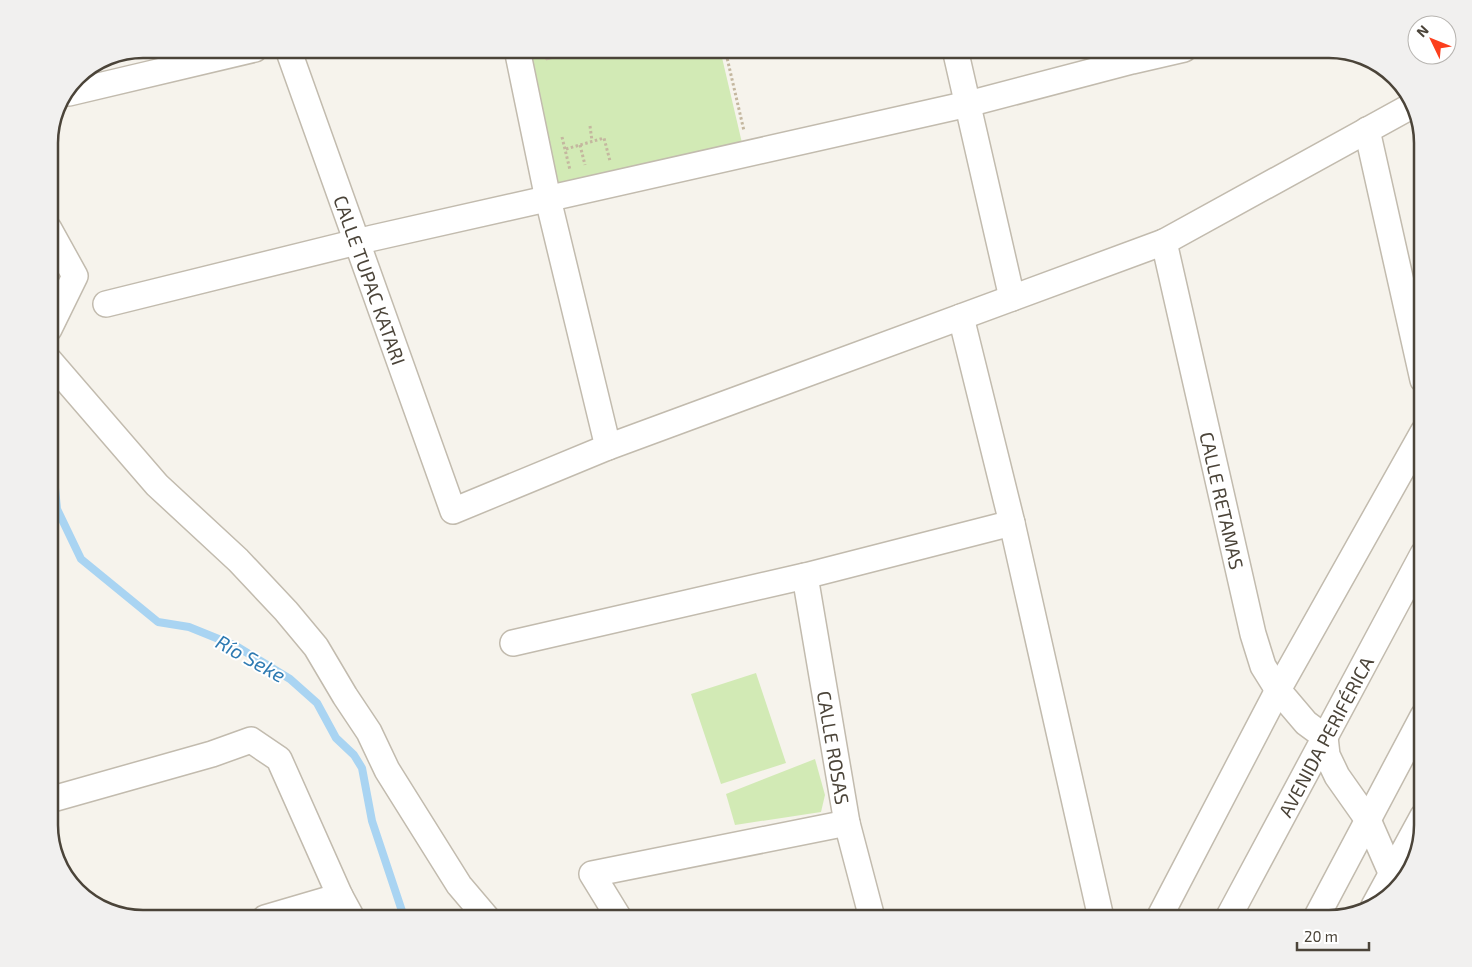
<svg xmlns="http://www.w3.org/2000/svg" width="1472" height="967" font-family="'Exo 2',sans-serif">
<rect width="100%" height="100%" fill="#f6f3ec"/>
<g fill="#d2eab5">
<polygon points="527,49 720,49 742,143 559,187"/>
<polygon points="756,673 786,763 721,784 691,694"/>
<polygon points="815,759 825,795 821,812 735,825 726,794"/>
</g>
<g fill="none" stroke-linecap="round" stroke-linejoin="round">
<polyline stroke="#a9d4f2" stroke-width="8" points="49,447 53,467 57,509 81,559 158,622 189,627 236,646 290,679 317,703 336,738 354,755 362,768 372,821 402,911 407,918"/>
</g>
<polygon fill="#d8cfc1" stroke="#d3c7b4" points="544,49 573,49 574,53 546,60"/>
<g fill="none" stroke-linecap="round" stroke-linejoin="round">
<g stroke="#c2bbae" stroke-width="28">
<g id="minor">
<path id="s1" d="M288,49l165,462 155,-64 556,-205 249,-137"/>
<polyline points="517,49 548,199 608,447"/>
<polyline points="955,49 1012,298"/>
<polyline points="69,93 255,49"/>
<polyline points="1367,130 1423,380"/>
<polyline points="49,229 75,276 49,329"/>
<path id="s2" d="M1164,242l89,392 10,32 15,24 28,33 19,14 2,18 10,21 31,44 29,66"/>
<polyline points="106,304 373,238 968,104 1132,61 1184,49"/>
<polyline points="961,317 1012,523 1101,918"/>
<polyline points="49,360 157,485 238,560 286,611 316,647 345,696 369,732 387,770 459,885 487,918"/>
<path id="s3" d="M805,576l42,247 25,95"/>
<polyline points="513,643 805,576 1012,523"/>
<polyline points="49,800 212,754 251,740 279,759 340,896 352,918"/>
<polyline points="1374,906 1423,816"/>
<polyline points="265,918 340,896"/>
<polyline points="619,918 592,874 847,823"/>
<polyline points="1159,918 1278,690 1423,432"/>
<path id="s4" d="M1228,918l195,-364"/>
<polyline points="1316,918 1423,716"/>
</g>
</g>
<g stroke="#c4b79f" stroke-width="3" stroke-dasharray="2.5 2.5" stroke-linecap="butt">
<polyline points="725,49 744,131"/>
<polyline points="590,126 592,141"/>
<polyline points="562,137 570,170"/>
<polyline points="580,145 585,165"/>
<polyline points="566,149 604,138 610,161"/>
</g>
<use href="#minor" stroke="#fff" stroke-width="25"/>
</g>
<g text-anchor="middle" dominant-baseline="central" stroke-width="4" stroke-linejoin="round" paint-order="stroke">
<g font-size="19" fill="#4b4439" stroke="#fff">
<text stroke="none"><textPath href="#s1" startOffset="245">CALLE TUPAC KATARI</textPath></text>
<text stroke="none"><textPath href="#s2" startOffset="265">CALLE RETAMAS</textPath></text>
<text stroke="none"><textPath href="#s4" startOffset="206">AVENIDA PERIFÉRICA</textPath></text>
<text stroke="none"><textPath href="#s3" startOffset="174">CALLE ROSAS</textPath></text>
</g>
<g font-size="20" font-style="italic" fill="#2e7ab2" stroke="#fff">
<text transform="translate(251 658) rotate(29)">Río Seke</text>
</g>
</g>
<path d="M0 0H1472V967H0ZM143 58H1329A85 85 0 0 1 1414 143V825A85 85 0 0 1 1329 910H143A85 85 0 0 1 58 825V143A85 85 0 0 1 143 58Z" fill="#f1f0ef" fill-rule="evenodd"/>
<path fill="none" stroke="#4b4439" stroke-width="2.5" d="M143 58H1329A85 85 0 0 1 1414 143V825A85 85 0 0 1 1329 910H143A85 85 0 0 1 58 825V143A85 85 0 0 1 143 58Z"/>
<g transform="translate(1432 40) rotate(313)"><circle r="24" fill="#ffffff" stroke="#b7b4b0"/>
<path d="M0-4L9 19L0 12L-9 19Z" fill="#fc3f1d"/>
<text y="-8" font-size="14" font-weight="bold" text-anchor="middle" fill="#4b4439">N</text>
</g>
<path d="M1297 942v8h72v-8" fill="none" stroke="#4b4439" stroke-width="2.5"/>
<text x="1304" y="942" font-size="15" fill="#4b4439" stroke="#ffffff" stroke-width="4" paint-order="stroke">20 m</text>
</svg>
